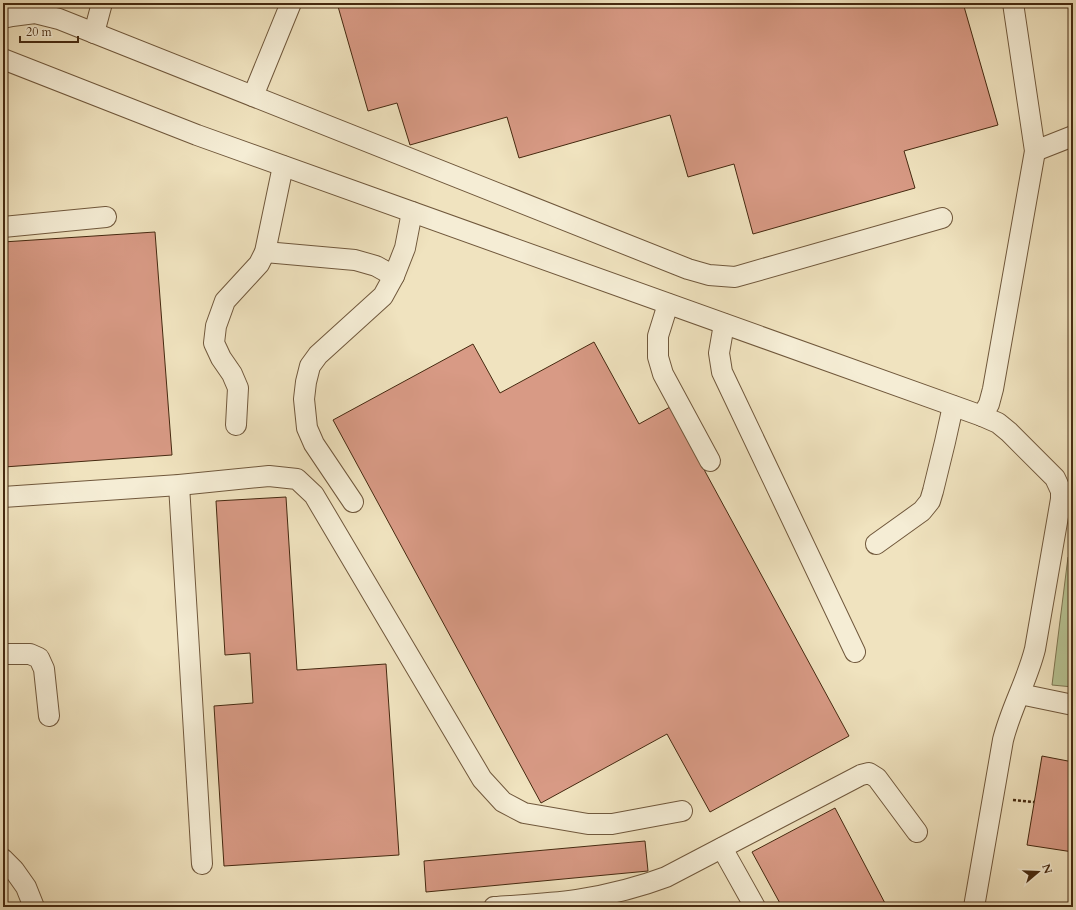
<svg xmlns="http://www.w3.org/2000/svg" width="1076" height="910" font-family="Cardo,serif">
<rect width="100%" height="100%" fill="#f0e3bf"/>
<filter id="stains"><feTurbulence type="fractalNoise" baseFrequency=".005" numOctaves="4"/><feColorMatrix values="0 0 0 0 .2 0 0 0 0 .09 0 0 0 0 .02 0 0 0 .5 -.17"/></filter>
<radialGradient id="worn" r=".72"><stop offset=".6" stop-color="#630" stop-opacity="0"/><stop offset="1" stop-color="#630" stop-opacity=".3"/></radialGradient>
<polygon fill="#b7c494" stroke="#7e7652" points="1068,557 1073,557 1073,687 1052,685"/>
<g fill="#d89a85" stroke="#452910">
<polygon points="337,3 963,3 998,125 904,151 915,188 753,234 734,164 688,177 670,115 519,158 507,117 410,145 397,103 368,111"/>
<polygon points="155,232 172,455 4,467 3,451 3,242"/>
<polygon points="594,342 639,424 670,407 849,736 710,812 667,734 541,803 333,420 473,344 500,393"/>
<polygon points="286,497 297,670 386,664 399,855 224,866 214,706 253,703 250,653 225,655 216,501"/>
<polygon points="1042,756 1073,762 1073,852 1027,845"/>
<polygon points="835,808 887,907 782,907 752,852"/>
<polygon points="645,841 648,871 426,892 424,861"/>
</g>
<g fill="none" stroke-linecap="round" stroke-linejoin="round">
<g stroke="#70583c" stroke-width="22">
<g id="minor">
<polyline points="3,18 12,16 35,13 59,19 688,269 709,275 735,277 942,218"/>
<polyline points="94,33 102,3"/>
<path d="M3,59l194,76 785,281 16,7 11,9 46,46 6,13v8l-26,150c-8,32 -24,59 -32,91l-29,167"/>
<polyline points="253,96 291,3"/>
<polyline points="1035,151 1073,136"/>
<polyline points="3,227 106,217"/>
<polyline points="265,252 355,260 376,266 394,276"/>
<polyline points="668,304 658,336 658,357 663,374 710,461"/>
<polyline points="724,324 719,353 722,372 855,652"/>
<polyline points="982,416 989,404 993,389 1035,151 1013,3"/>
<polyline points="236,425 238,388 232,374 221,358 214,343 216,326 225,301 259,264 265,252 283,166"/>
<polyline points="179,485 202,864"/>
<polyline points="3,497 179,485 269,476 297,479 314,495 482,779 503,802 524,813 588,824 612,824 682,811"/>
<polyline points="353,502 314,444 307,428 304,399 306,382 310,366 318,355 383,296 394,276 405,248 412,212"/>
<polyline points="876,544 922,511 930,501 933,491 945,442 953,406"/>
<polyline points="3,654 30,654 39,658 44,669 49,716"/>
<polyline points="1020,694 1073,705"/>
<polyline points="722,848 755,907"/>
<polyline points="3,859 14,870 26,887 34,907"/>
<path d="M494,907c28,-2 56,-3 83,-7 30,-5 60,-12 89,-23l195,-102 8,-2 8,5 40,54"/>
</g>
</g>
<polyline stroke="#452910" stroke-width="2.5" stroke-dasharray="3 2" stroke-linecap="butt" points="1013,800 1034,802"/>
<use href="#minor" stroke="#f5edd5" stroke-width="20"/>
</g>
<rect width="1076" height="910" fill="none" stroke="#f0e3bf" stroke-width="16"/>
<rect x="4" y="4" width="1068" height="902" fill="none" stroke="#452910" stroke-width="2"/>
<rect x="8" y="8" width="1060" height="894" fill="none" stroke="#452910"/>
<g transform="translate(1038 872) rotate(71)" stroke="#f5edd5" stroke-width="3" paint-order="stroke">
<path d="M0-3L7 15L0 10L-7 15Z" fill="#452910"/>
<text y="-6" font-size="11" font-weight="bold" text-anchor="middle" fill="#452910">N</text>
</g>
<path d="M20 36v6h58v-6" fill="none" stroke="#452910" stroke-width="2"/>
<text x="26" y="36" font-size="12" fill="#452910" stroke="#f5edd5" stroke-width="3" paint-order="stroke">20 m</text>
<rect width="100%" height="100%" filter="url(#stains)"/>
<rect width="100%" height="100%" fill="url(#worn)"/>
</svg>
